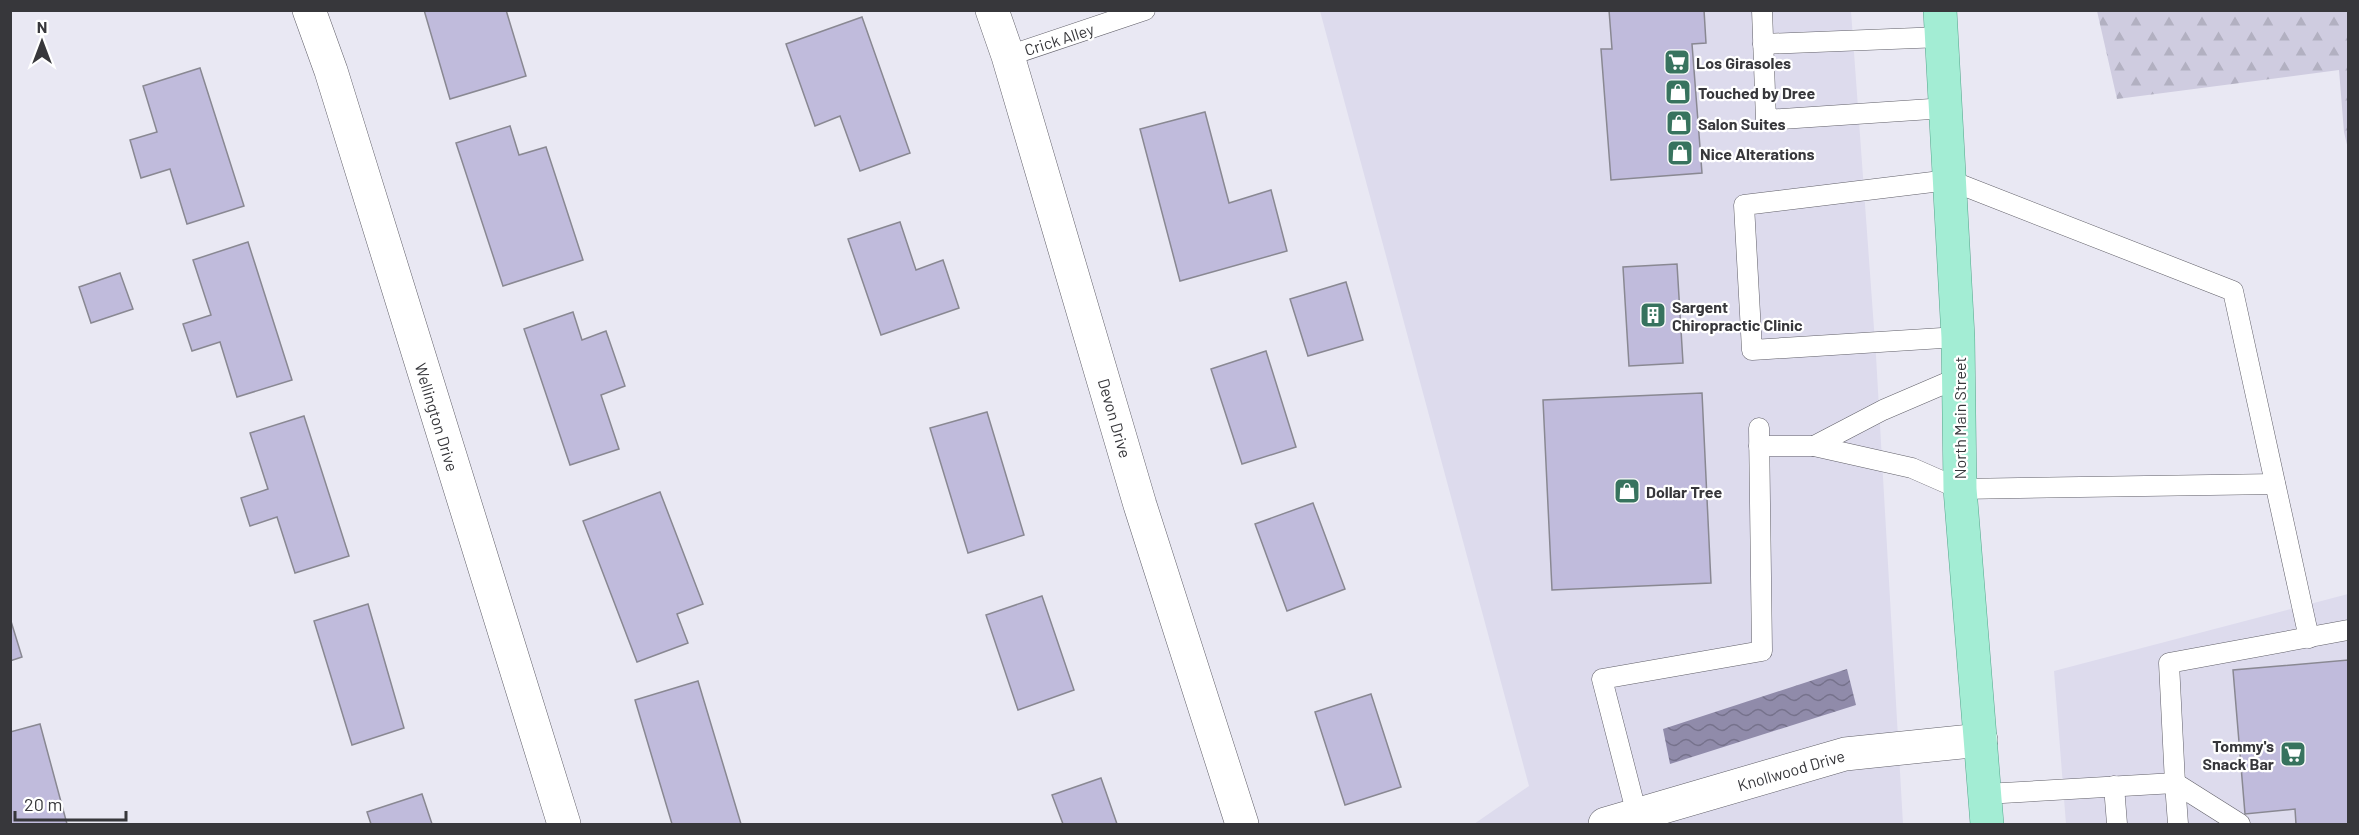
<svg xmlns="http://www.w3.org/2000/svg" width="2359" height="835" font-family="Barlow,sans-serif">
<defs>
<pattern id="forest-firs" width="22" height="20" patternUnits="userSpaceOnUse" patternTransform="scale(1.5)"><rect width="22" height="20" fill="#cfcce0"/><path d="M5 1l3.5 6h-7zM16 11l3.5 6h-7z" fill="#b2b0c1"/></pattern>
<pattern id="water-waves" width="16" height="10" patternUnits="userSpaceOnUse" patternTransform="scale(1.5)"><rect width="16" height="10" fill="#908baa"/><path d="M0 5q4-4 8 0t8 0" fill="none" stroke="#76728c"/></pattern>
</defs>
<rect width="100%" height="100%" fill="#e9e8f3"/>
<g fill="#dddbed">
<polygon points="1320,11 1851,11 1876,356 1903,824 1474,824 1529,786"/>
<polygon points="2348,594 2348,824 2066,824 2054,671"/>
</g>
<polygon fill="url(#forest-firs)" points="2097,11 2348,11 2348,149 2344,132 2339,70 2117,99"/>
<polygon fill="url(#water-waves)" points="1847,669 1856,705 1670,764 1663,729"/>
<g fill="#c0bbdc" stroke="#898892" stroke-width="1.5">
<polygon points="424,10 506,10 526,76 450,99"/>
<polygon points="1609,10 1704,10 1706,43 1692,44 1702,173 1611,180 1601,49 1612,49"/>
<polygon points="862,17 910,153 860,171 840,116 815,126 786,44"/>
<polygon points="200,68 244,206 187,224 170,169 141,178 130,140 157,132 143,86"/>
<polygon points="1205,112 1229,203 1271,190 1287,251 1180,281 1140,129"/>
<polygon points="510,126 519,155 546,147 583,260 503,286 456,143"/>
<polygon points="900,222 916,270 943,260 959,308 881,335 848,239"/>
<polygon points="248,242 292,380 237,397 220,342 192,351 183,324 211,315 193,260"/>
<polygon points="1677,264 1683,363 1629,366 1623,267"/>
<polygon points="120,273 133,309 91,323 79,287"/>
<polygon points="1346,282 1363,340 1308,356 1290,299"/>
<polygon points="573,312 582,340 606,331 625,386 601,395 619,449 570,465 524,329"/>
<polygon points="1266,351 1296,447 1242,464 1211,369"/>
<polygon points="1702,393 1711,583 1552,590 1543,400"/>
<polygon points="987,412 1024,535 968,553 930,428"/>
<polygon points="304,416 349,556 295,573 277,517 250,526 241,498 268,489 250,433"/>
<polygon points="660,492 703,604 677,614 688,643 637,662 583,521"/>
<polygon points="1313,503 1345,589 1287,611 1255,524"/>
<polygon points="1042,596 1074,690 1018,710 986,615"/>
<polygon points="368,604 404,728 352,745 314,621"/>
<polygon points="10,618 22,657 10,661"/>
<polygon points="2348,660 2348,824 2296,824 2295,809 2245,814 2233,670"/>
<polygon points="698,681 741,824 672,824 635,700"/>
<polygon points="1371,694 1401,787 1345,805 1315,712"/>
<polygon points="40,724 67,824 10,824 10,732"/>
<polygon points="1101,778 1117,824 1063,824 1052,795"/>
<polygon points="422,794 432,824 371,824 367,812"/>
</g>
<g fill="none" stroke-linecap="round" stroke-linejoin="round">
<g stroke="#605f68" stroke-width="21">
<g id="service">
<polyline points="1762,10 1766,120 1946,108"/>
<polyline points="1763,44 1942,37"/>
<polyline points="1008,56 1145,10"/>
<polyline points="1958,337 1752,350 1744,205 1949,180 2233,291 2309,638"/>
<polyline points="1759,446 1814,446 1912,468 1960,489 2275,484"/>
<polyline points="1814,446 1883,410 1960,377"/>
<polyline points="2175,783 2240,824"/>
<polyline points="2175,783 2178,824"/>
<polyline points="2114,786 2117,824"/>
<polyline points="1985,794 2175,783 2169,663 2348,630"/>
<polyline points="1637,815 1602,679 1762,651 1759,428"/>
</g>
</g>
<g stroke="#605f68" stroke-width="34">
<g id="minor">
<polyline points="309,10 331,71 564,824"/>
<polyline points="992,10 1008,56 1140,505 1242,824"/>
<polyline points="1605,824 1845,754 1981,740"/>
</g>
</g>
<g stroke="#55a68c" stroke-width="34">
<polyline id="primary" points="1940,10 1958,337 1960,489 1987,824"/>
</g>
<use href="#service" stroke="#fff" stroke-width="20"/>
<use href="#minor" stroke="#fff" stroke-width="33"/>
<use href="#primary" stroke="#a3edd4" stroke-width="33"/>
</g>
<defs>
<g id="supermarket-square" transform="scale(1.35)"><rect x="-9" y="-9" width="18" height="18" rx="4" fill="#37735e" stroke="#fff"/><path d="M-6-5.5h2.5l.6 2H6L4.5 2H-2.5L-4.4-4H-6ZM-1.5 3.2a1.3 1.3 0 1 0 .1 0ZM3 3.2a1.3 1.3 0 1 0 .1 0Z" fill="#fff"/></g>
<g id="shop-square" transform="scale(1.35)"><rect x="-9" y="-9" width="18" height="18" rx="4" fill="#37735e" stroke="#fff"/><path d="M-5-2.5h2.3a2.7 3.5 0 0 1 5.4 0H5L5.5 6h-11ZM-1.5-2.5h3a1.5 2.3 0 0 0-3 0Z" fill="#fff"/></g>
<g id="building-square" transform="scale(1.35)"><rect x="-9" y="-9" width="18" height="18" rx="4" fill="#37735e" stroke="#fff"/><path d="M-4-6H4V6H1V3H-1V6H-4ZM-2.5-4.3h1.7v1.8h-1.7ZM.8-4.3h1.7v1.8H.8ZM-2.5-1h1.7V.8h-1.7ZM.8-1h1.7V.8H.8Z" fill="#fff"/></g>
</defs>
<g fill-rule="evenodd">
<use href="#supermarket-square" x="1677" y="62"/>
<use href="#shop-square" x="1678" y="92"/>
<use href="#shop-square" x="1679" y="123"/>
<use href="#shop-square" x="1680" y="153"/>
<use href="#building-square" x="1653" y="315"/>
<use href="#shop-square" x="1627" y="491"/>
<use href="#supermarket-square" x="2293" y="754"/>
</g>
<g text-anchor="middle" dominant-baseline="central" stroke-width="4.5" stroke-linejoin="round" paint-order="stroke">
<g font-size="16" fill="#37373b" stroke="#fff">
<text transform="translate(1059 39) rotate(-18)">Crick Alley</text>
<text transform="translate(437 417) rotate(73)">Wellington Drive</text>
<text transform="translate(1115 418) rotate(74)">Devon Drive</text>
<text transform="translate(1959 418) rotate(-90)">North Main Street</text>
<text transform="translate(1791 770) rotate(-16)">Knollwood Drive</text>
</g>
<g font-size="16" font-weight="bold" fill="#37373b" stroke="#fff" text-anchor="start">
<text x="1696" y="62">Los Girasoles</text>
<text x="1698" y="92">Touched by Dree</text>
<text x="1698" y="123">Salon Suites</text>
<text x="1700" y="153">Nice Alterations</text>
<text x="1672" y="306">Sargent<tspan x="1672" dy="18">Chiropractic Clinic</tspan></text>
<text x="1646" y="491">Dollar Tree</text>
<text x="2274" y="745" text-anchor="end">Tommy's<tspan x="2274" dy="18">Snack Bar</tspan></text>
</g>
</g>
<rect width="2359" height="835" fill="none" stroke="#37373b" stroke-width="24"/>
<g transform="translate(42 42)" stroke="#ffffff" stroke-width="4.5" paint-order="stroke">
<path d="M0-4.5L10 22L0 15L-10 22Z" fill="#37373b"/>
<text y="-9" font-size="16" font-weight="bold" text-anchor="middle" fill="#37373b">N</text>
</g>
<path d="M15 811v9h111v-9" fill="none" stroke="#37373b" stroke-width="3"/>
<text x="24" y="811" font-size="18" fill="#37373b" stroke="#ffffff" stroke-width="4.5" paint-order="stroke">20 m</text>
</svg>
